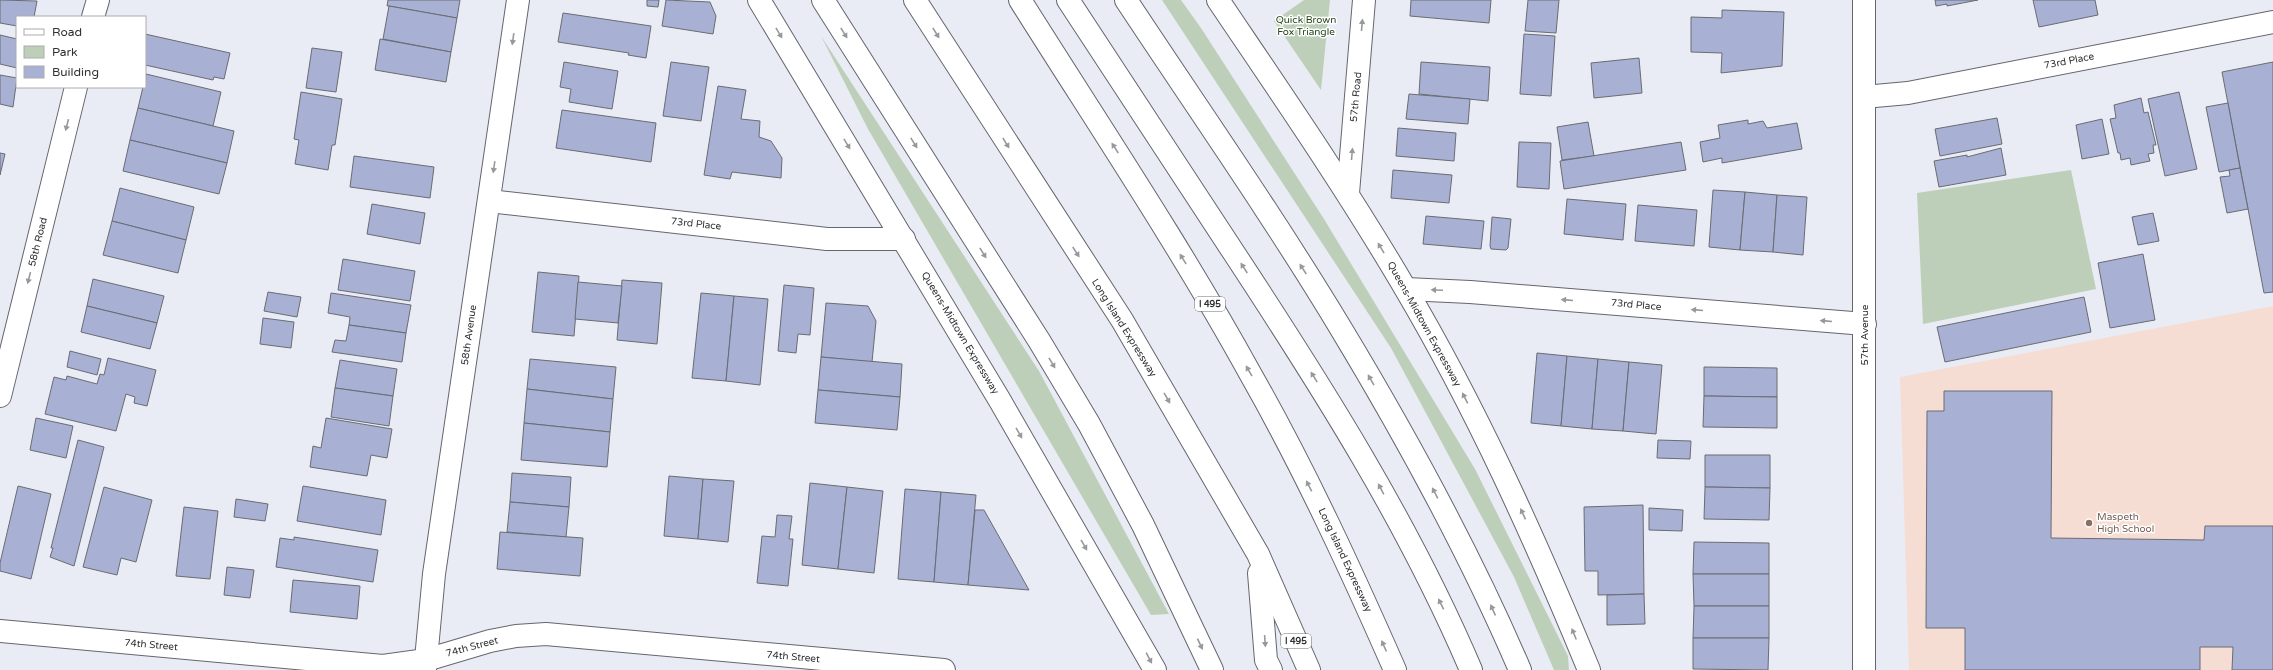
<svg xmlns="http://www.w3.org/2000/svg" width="2273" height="670" font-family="'Varela Round',sans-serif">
<rect width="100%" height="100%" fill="#eaecf5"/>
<polygon fill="#f5ddd3" points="2273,306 2273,670 1909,670 1900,377"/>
<g fill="#bdcfb8">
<polygon points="1162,0 1181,0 1201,28 1324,219 1475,469 1568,656 1569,670 1554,670 1514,577 1391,348"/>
<polygon points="1304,0 1330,0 1321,90 1274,21"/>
<polygon points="821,36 1039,371 1169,614 1151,615 868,129"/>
<polygon points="2071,170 2096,289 1923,324 1917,193"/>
</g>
<g fill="#a8b0d3" stroke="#6a6c73">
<polygon points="0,0 37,1 34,17 17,17 17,26 0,23"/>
<polygon points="388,0 460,0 457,18 389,6 387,6"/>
<polygon points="647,0 659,0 658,7 647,6"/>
<polygon points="666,0 710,2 716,16 713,34 662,26"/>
<polygon points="1411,0 1491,0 1489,23 1410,16"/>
<polygon points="1528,0 1559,0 1556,33 1525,31"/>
<polygon points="1935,0 1978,0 1947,6 1947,4 1936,6"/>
<polygon points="2033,0 2095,0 2098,15 2039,27"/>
<polygon points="389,6 457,18 451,52 383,39"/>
<polygon points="1722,10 1784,12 1782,66 1721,73 1722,53 1691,52 1691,17 1722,18"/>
<polygon points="563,13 651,26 646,58 628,55 629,53 558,42"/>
<polygon points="145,34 230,53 224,79 214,77 213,80 145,65"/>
<polygon points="1524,34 1555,36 1551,96 1520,94"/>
<polygon points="0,35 17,39 17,68 0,64"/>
<polygon points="380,39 451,52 446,82 375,70"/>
<polygon points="312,48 342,52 336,92 306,88"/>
<polygon points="1639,58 1642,93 1594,98 1591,63"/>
<polygon points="564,62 618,71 612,109 569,102 571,89 560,87"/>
<polygon points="671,62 709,67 701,121 663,116"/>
<polygon points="1421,62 1490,67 1488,101 1419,94"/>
<polygon points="2273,62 2273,292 2264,293 2222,72"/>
<polygon points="146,74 221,92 213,126 138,108 143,87 145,87"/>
<polygon points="0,75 17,78 13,107 0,104"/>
<polygon points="718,86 746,90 741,119 760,121 759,137 771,141 782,158 781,178 732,172 730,179 704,175"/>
<polygon points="301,92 342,99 335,145 332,145 328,170 295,164 299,140 294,139"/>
<polygon points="2179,92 2197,169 2165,176 2148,99"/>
<polygon points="1409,94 1470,99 1468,124 1406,119"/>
<polygon points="2141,98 2144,113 2148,112 2156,145 2153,145 2154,153 2148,154 2150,161 2131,165 2130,158 2121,160 2120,153 2118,153 2110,119 2116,118 2114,105"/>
<polygon points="2228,103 2240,168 2219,172 2206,107"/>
<polygon points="138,108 234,131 227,163 130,140"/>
<polygon points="562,110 656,123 651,162 556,148"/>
<polygon points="1997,118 2002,144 1940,156 1935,129"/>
<polygon points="2102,119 2109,154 2082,159 2076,125"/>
<polygon points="1748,120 1748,124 1763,121 1767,128 1797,123 1802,149 1722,163 1722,158 1703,162 1700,142 1720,138 1718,125"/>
<polygon points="1588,122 1594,156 1562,160 1557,127"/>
<polygon points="1398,128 1456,133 1454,161 1396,156"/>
<polygon points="130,140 227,163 219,194 123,171"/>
<polygon points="1519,142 1551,143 1549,189 1517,187"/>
<polygon points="1681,142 1686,170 1564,189 1560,161"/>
<polygon points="2001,148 2006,175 1939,187 1934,161 1967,155 1967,157"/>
<polygon points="0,153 5,154 0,175"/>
<polygon points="354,156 434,167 430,198 350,187"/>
<polygon points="2240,168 2248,209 2227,213 2220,177 2230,176 2229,170"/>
<polygon points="1393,170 1452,175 1449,203 1391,198"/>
<polygon points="120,188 194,207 186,240 112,221"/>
<polygon points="1713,190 1745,192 1740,250 1709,247"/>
<polygon points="1745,192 1777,195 1773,252 1740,250"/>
<polygon points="1777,195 1807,197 1803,255 1773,252"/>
<polygon points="1567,199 1626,204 1623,240 1564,234"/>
<polygon points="372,204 425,213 420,244 367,234"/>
<polygon points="1638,205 1697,210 1694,246 1635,241"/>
<polygon points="2153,213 2159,241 2138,245 2132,217"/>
<polygon points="1426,216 1484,221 1481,249 1423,244"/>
<polygon points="1492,217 1511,219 1508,248 1506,250 1491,249 1490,246"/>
<polygon points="112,221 186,240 178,273 103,255"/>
<polygon points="2143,254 2155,320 2110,328 2098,263"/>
<polygon points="343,259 415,271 410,301 338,290"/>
<polygon points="538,272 579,276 574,336 532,332"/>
<polygon points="93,279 164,296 157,323 87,306"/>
<polygon points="622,280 662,283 657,344 617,340"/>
<polygon points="578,282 622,286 618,323 575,319"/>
<polygon points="784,285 814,288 810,335 798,334 796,353 778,351"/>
<polygon points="268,292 301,297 297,317 264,311"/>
<polygon points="331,293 411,305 406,333 349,325 350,317 328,313"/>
<polygon points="701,293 734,296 726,381 692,378"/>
<polygon points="734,296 768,299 760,385 726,381"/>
<polygon points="2084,297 2091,332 1945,362 1937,327"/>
<polygon points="826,303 868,306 876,321 872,362 821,357"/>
<polygon points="87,306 157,323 150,349 81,332"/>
<polygon points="263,318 294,322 291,348 260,344"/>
<polygon points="349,325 406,333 402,362 332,352 335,340 346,341"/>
<polygon points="70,351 101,359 97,375 67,367"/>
<polygon points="1537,353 1567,356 1561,426 1531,423"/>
<polygon points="1567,356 1598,359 1592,429 1561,426"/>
<polygon points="821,357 902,364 900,397 818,390"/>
<polygon points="108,358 156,370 147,406 134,403 135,397 126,394 116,431 45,414 54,377 66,380 67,376 97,384 100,374 104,375"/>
<polygon points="530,359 616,367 613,399 527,389"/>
<polygon points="1598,359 1629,362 1623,431 1592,429"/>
<polygon points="340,360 397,369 393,396 335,388"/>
<polygon points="1629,362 1662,365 1656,434 1623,431"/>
<polygon points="1704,367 1777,368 1777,397 1704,396"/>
<polygon points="335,388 393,396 389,426 331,417"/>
<polygon points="527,389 613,399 610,432 524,423"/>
<polygon points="818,390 900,397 897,430 815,423"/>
<polygon points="1944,391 2052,391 2051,538 2204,540 2205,526 2273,526 2273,670 2232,670 2233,647 2200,647 2200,670 1965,670 1965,628 1926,628 1927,411 1944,411"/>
<polygon points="1704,396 1777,397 1777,428 1703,427"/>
<polygon points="36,418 73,426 66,458 30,450"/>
<polygon points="326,418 392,429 387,458 371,455 367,476 310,467 313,446 321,448"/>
<polygon points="524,423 610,432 607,467 521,460"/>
<polygon points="78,440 104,447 74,566 50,557 53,548 51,548"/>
<polygon points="1658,440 1691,441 1690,459 1657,458"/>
<polygon points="1705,455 1770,455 1770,488 1705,487"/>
<polygon points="512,473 571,477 569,507 510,502"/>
<polygon points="669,476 703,479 698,539 664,536"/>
<polygon points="703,479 734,481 728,542 698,539"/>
<polygon points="810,483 847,487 838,569 802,565"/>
<polygon points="18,486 51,494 31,579 0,571 0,563"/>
<polygon points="303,486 386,500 381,535 297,521"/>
<polygon points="104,487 152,500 136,562 121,558 117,575 83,567"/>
<polygon points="847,487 883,491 874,573 838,569"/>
<polygon points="1705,487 1770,488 1769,520 1704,519"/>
<polygon points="905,489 941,492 934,582 898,579"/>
<polygon points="941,492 976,495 968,585 934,582"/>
<polygon points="236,499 268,504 265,521 234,517"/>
<polygon points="510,502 569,507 566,537 507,532"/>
<polygon points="1643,505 1644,594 1598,595 1598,571 1585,571 1584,507"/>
<polygon points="184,507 218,511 210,579 176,576"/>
<polygon points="1649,508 1683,510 1682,531 1649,530"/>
<polygon points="975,510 984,510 1029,590 968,585"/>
<polygon points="777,515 792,516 789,539 793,539 788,586 757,583 762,536 775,537"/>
<polygon points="500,532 583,538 580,576 497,569"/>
<polygon points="294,537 378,550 373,582 276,567 280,538 294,540"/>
<polygon points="1694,542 1769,543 1769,574 1693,574"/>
<polygon points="227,567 254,570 250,598 224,595"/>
<polygon points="1693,574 1769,574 1769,606 1694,606"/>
<polygon points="293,580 360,586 357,619 290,612"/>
<polygon points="1644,594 1645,624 1607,625 1607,595"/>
<polygon points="1694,606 1769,606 1769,638 1693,638"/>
<polygon points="1693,638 1769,638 1768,670 1693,669"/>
</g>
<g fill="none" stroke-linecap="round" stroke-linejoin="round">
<g stroke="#64666e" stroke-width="24">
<g id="minor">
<polyline points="93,17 98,0"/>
<polyline points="1864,97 1908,93 2273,22"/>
<polyline points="1348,193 1364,0"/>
<polyline points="489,201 827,239 904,239"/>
<polyline points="1406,289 1470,292 1865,324"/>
<polyline points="0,396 76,87"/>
<polyline points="0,631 383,666 426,660 490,641 516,636 546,634 944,670"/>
<polyline points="425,670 434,574 518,0"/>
</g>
</g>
<g stroke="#64666e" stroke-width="24">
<g id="tertiary">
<polyline points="759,0 999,399 1155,670"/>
<path d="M1218,0c64,95 129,189 187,288 72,122 130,251 184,382"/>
<polyline points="1864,670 1864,0"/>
</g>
</g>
<g stroke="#64666e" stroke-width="24">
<g id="motorway">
<polyline points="823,0 1040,342 1089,424 1143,525 1212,670"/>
<polyline points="915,0 1122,320 1258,554 1309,670"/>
<path d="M1020,0c78,124 160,246 231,375 54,95 100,195 144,295"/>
<path d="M1068,0c55,84 111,169 166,253 88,134 174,269 237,417"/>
<path d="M1126,0c72,109 147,216 214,327 67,111 129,224 180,343"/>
<polyline points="1259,573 1266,660 1271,670"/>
</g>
</g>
<use href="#minor" stroke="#fff" stroke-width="22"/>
<use href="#tertiary" stroke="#fff" stroke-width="22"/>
<use href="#motorway" stroke="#fff" stroke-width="22"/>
</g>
<defs><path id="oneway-solid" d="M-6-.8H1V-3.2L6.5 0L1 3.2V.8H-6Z"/></defs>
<g fill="#979899">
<use href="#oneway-solid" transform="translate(1362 25) rotate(-85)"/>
<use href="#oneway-solid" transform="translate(779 33) rotate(59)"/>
<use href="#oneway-solid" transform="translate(844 33) rotate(58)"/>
<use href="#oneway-solid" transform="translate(936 33) rotate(58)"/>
<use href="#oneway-solid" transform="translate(513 39) rotate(98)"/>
<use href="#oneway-solid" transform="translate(67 125) rotate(104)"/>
<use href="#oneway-solid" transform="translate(914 143) rotate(58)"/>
<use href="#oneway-solid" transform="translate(1006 143) rotate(58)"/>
<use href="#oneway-solid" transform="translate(847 144) rotate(59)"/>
<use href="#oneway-solid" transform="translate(1115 148) rotate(-123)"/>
<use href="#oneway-solid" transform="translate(1352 154) rotate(-85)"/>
<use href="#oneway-solid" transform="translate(494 167) rotate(98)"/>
<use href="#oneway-solid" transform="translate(1381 248) rotate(-121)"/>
<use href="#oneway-solid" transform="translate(1076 252) rotate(57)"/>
<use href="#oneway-solid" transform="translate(983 253) rotate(58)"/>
<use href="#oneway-solid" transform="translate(1183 259) rotate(-122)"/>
<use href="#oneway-solid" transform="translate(1244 268) rotate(-123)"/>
<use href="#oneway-solid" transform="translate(1303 269) rotate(-123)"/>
<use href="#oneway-solid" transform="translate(29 278) rotate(104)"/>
<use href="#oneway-solid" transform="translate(1437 290) rotate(-178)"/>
<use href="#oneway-solid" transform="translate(1567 300) rotate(-175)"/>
<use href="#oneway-solid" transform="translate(1697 310) rotate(-175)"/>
<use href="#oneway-solid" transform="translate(1826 321) rotate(-175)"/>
<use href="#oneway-solid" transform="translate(1052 363) rotate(59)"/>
<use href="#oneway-solid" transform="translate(1249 371) rotate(-120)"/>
<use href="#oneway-solid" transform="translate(1314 377) rotate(-122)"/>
<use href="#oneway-solid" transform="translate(1371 380) rotate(-120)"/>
<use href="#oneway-solid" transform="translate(1167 398) rotate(60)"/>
<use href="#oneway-solid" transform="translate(1465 398) rotate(-117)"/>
<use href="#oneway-solid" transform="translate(1019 433) rotate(60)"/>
<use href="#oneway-solid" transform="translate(1309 486) rotate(-117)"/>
<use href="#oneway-solid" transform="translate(1381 489) rotate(-118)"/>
<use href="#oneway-solid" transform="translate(1435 493) rotate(-118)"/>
<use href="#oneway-solid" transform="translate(1523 514) rotate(-115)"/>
<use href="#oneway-solid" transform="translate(1084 545) rotate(60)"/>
<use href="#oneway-solid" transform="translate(1441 604) rotate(-116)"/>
<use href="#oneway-solid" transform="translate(1493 610) rotate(-114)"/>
<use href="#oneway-solid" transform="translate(1574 634) rotate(-112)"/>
<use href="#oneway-solid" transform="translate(1265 641) rotate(86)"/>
<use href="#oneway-solid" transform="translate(1200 644) rotate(65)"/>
<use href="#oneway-solid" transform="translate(1384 646) rotate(-114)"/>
<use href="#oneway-solid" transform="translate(1149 658) rotate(62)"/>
</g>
<circle fill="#8d6e63" stroke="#fff" stroke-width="1.5" cx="2089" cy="523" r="4"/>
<g text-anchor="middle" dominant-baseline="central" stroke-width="3" stroke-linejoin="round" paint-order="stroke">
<g fill="#fff" stroke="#6d6e70" stroke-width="1">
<rect x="1195" y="297" width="30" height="14" rx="3"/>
<rect x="1281" y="634" width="30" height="14" rx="3"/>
</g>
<g font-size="9" font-weight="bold" fill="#2f3033">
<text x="1210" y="304">I 495</text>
<text x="1296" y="641">I 495</text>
</g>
<g font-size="10" fill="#244418" stroke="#fff">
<text x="1306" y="20">Quick Brown<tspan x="1306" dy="12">Fox Triangle</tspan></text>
</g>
<g font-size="10" fill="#2f3033" stroke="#fff">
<text transform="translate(2069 61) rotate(-11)">73rd Place</text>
<text transform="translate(1356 97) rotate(-85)">57th Road</text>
<text transform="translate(696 224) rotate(6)">73rd Place</text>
<text transform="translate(38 242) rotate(-76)">58th Road</text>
<text transform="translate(1636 305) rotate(5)">73rd Place</text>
<text transform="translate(1424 324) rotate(61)">Queens-Midtown Expressway</text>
<text transform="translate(1124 328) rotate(58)">Long Island Expressway</text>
<text transform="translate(960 333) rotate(59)">Queens-Midtown Expressway</text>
<text transform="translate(469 335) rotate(-82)">58th Avenue</text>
<text transform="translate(1865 335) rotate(-90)">57th Avenue</text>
<text transform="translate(1345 560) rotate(65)">Long Island Expressway</text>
<text transform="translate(151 645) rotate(5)">74th Street</text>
<text transform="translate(472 647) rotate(-15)">74th Street</text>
<text transform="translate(793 657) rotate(5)">74th Street</text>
</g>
<g font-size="10" fill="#785e54" stroke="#fff" text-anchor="start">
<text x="2097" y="517">Maspeth<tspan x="2097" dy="12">High School</tspan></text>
</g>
</g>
<rect x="16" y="16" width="130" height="72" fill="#ffffff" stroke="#acacad"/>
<rect x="24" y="29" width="20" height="6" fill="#ffffff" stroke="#acacad"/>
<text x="52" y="36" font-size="12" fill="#2f3033">Road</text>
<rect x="24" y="46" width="20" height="12" fill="#bdcfb8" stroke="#acacad"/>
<text x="52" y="56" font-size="12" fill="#2f3033">Park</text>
<rect x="24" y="66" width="20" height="12" fill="#a8b0d3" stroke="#acacad"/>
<text x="52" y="76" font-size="12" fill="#2f3033">Building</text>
</svg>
